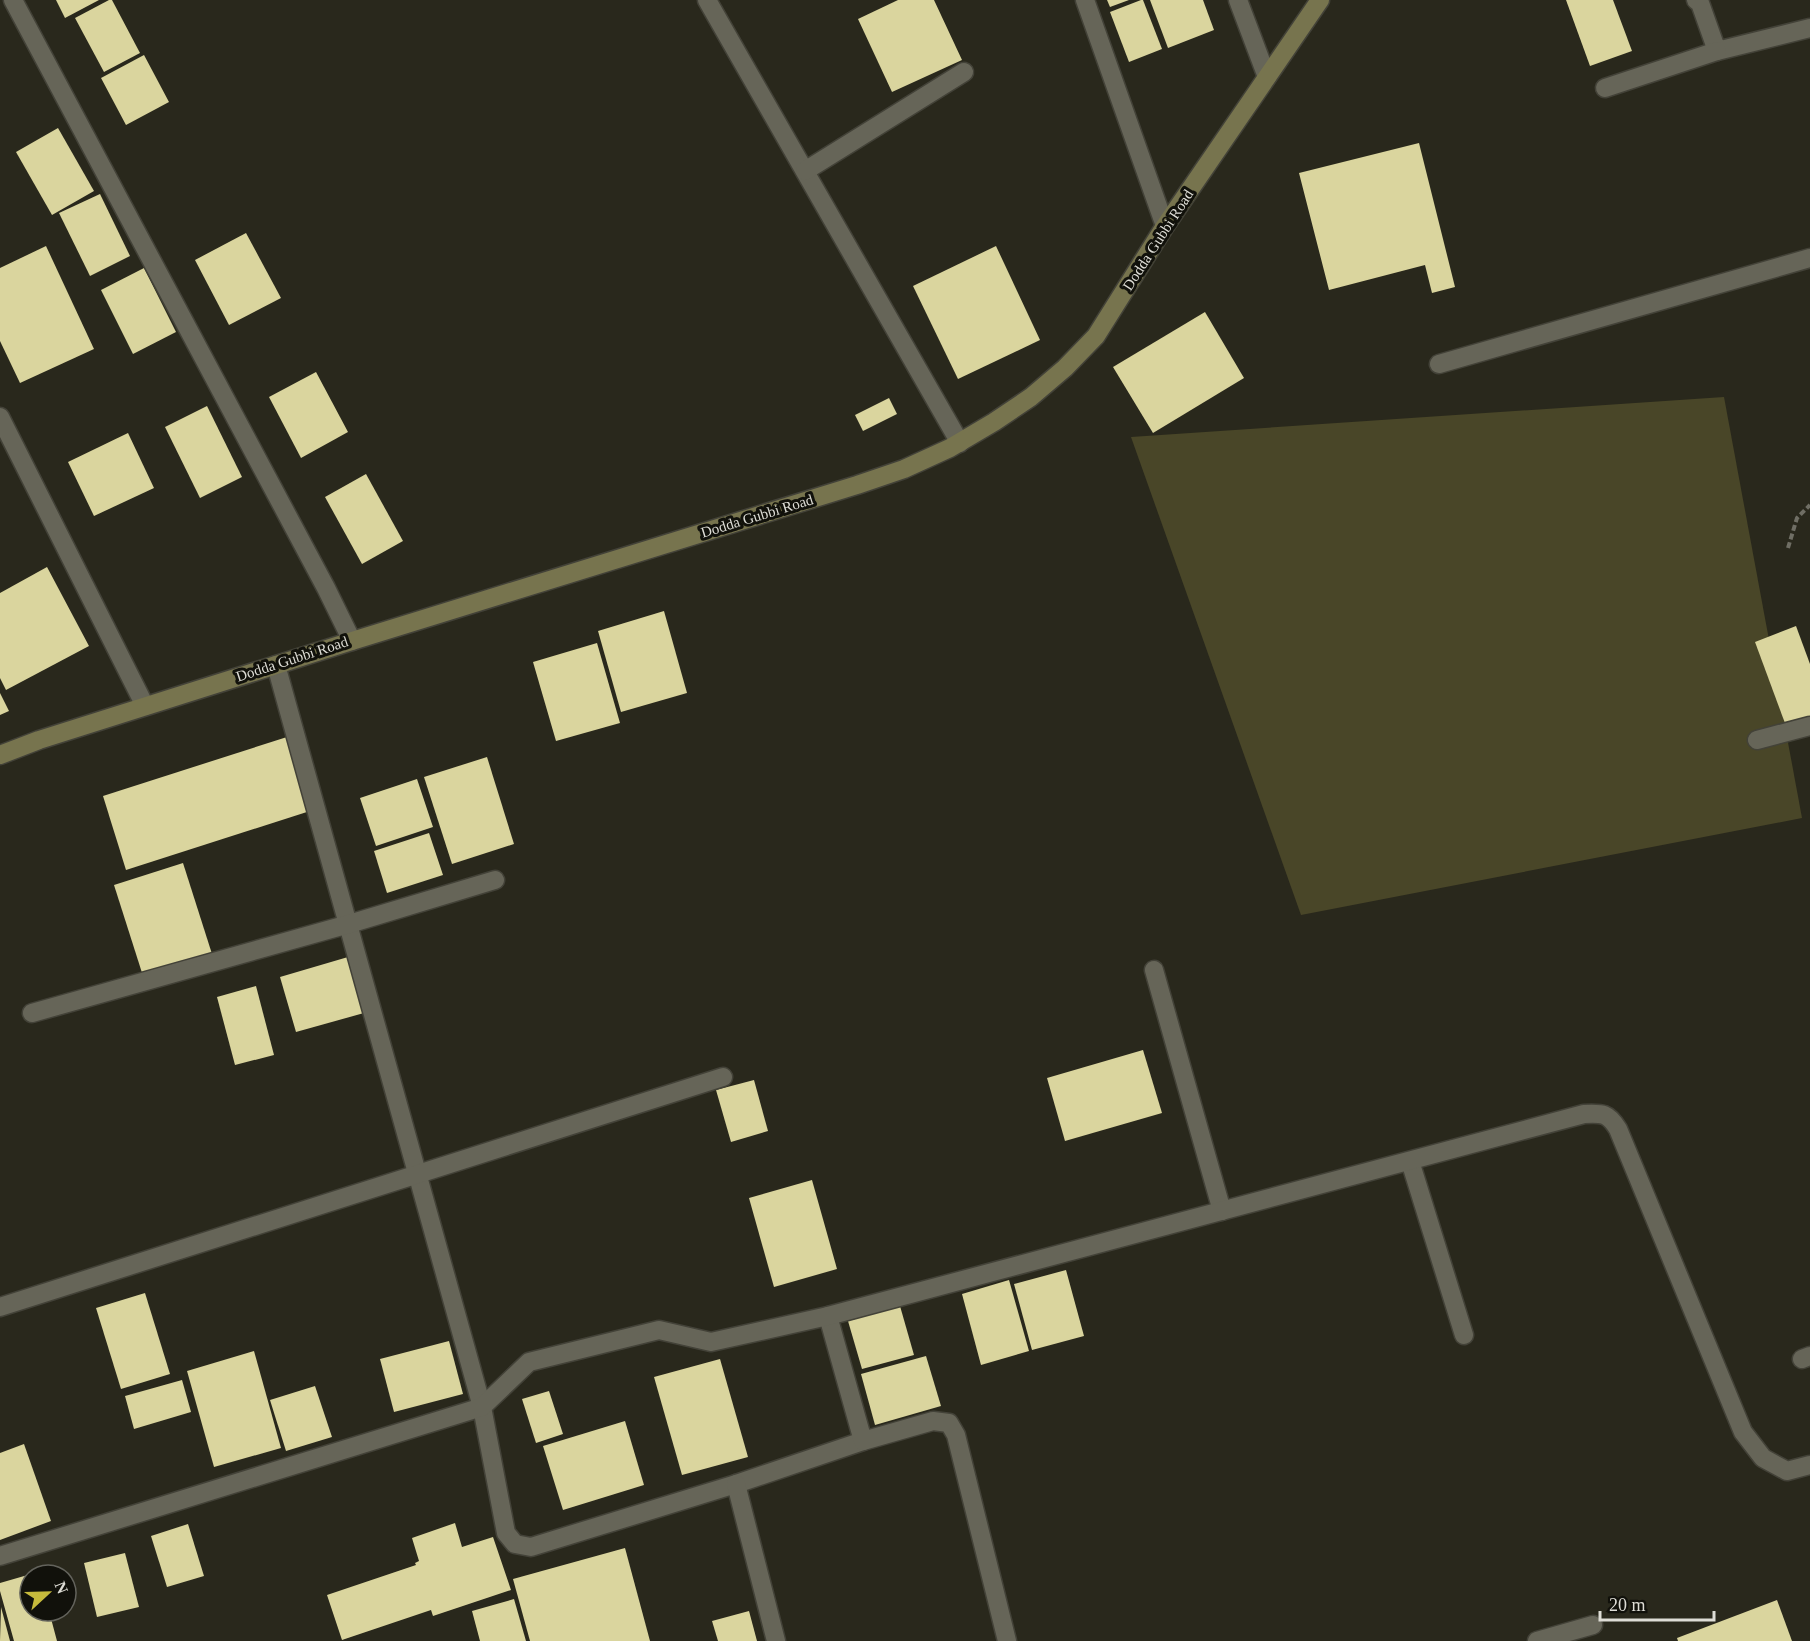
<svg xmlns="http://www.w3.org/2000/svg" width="1810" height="1641" font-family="Georgia,serif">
<rect width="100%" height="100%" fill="#29281c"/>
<polygon fill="#494628" points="1724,397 1802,818 1301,915 1131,437"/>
<g fill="#dad59e">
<polygon points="56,0 99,0 65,18"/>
<polygon points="109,0 112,0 140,53 104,72 75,18"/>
<polygon points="898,0 934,0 962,60 892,92 858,19"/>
<polygon points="1107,0 1129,0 1110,7"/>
<polygon points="1141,0 1143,0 1162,49 1129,62 1110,12"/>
<polygon points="1150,0 1203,0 1214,30 1168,48"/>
<polygon points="1566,0 1613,0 1632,51 1590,66"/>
<polygon points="144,55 169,102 126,125 101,78"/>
<polygon points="58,128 94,191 52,215 16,152"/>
<polygon points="1419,143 1455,287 1432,293 1425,265 1329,290 1299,173"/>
<polygon points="100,194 130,256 90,276 59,213"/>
<polygon points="246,233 281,298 229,325 195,260"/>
<polygon points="46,246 94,349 20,383 0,341 0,268"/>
<polygon points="996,246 1040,340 958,379 913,286"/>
<polygon points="144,268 176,332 133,354 101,290"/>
<polygon points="1205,312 1244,378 1153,433 1113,367"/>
<polygon points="316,372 348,432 301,458 269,397"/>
<polygon points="889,398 897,414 863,431 855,415"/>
<polygon points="207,406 242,477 200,498 165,427"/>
<polygon points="128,433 154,488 94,516 68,462"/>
<polygon points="366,474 403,541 362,564 325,497"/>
<polygon points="47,567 89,646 6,690 0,678 0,593"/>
<polygon points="664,611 687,693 621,712 598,631"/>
<polygon points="1796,626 1810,664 1810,717 1786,726 1755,642"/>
<polygon points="597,643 620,723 556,741 533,662"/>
<polygon points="0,693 9,711 0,715"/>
<polygon points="287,737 310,811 126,870 103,796"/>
<polygon points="487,757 514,844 452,864 424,777"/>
<polygon points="417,779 433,827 376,846 360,798"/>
<polygon points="429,833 443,875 387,893 374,851"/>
<polygon points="183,863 212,954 143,976 114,885"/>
<polygon points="348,957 364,1013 296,1032 280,977"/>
<polygon points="256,986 274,1055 235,1065 217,997"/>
<polygon points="1143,1050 1162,1113 1065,1141 1047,1078"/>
<polygon points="754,1080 768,1131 731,1142 716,1090"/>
<polygon points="812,1180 837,1269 774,1287 749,1198"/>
<polygon points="1066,1270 1084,1336 1032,1350 1014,1284"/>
<polygon points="1009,1280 1029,1351 981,1365 962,1294"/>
<polygon points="145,1293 170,1374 121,1389 96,1308"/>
<polygon points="900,1306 914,1355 862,1369 848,1321"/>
<polygon points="449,1341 463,1394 394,1412 380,1359"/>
<polygon points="254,1351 281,1448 214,1467 187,1371"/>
<polygon points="926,1356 941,1406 875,1425 861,1374"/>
<polygon points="720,1359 748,1457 682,1475 654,1377"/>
<polygon points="182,1380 191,1412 134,1429 125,1396"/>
<polygon points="315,1386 332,1437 286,1451 270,1400"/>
<polygon points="549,1391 563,1434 536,1443 522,1399"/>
<polygon points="625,1421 644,1485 563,1510 543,1446"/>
<polygon points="24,1444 51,1521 0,1540 0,1453"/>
<polygon points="455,1523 462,1547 493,1537 511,1590 433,1616 431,1610 342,1640 327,1595 416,1565 415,1563 419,1561 412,1538"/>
<polygon points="188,1524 204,1576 167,1587 151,1536"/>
<polygon points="625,1548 650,1641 530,1641 513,1579"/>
<polygon points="125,1553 139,1607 97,1617 84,1563"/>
<polygon points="38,1572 39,1575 30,1575 30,1611 49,1611 57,1641 14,1641 0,1591 0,1583"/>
<polygon points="514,1599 526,1641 480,1641 472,1611"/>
<polygon points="1777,1600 1792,1641 1678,1641 1677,1638"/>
<polygon points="1,1607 10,1641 0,1641"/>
<polygon points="749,1611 757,1641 718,1641 712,1621"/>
</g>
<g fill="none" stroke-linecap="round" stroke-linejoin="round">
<g stroke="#434238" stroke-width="21">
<g id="lane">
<polyline points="13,0 326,588 352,641"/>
<polyline points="1696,0 1700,3 1717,51 1810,28"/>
<polyline points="1605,88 1717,51"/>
<polyline points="1439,364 1810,258"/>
<polyline points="1802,1359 1810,1356"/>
</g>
</g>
<g stroke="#434238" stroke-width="21">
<g id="street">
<polyline points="707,0 960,443"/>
<polyline points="1085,0 1165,226"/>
<polyline points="1238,0 1267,77"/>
<polyline points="805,171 964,72"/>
<polyline points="0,417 145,706"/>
<polyline points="276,665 482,1407 506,1533 515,1544 531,1547 736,1484 863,1441"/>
<polyline points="1757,740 1810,726"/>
<polyline points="1154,970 1222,1211"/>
<polyline points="32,1013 349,924 495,880"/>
<polyline points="1410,1161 1464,1335"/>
<polyline points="0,1307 723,1077"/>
<polyline points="828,1316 863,1441 933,1421 949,1423 956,1435 1007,1641"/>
<polyline points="736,1484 776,1641"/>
<path d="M0,1556l482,-149 47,-45 130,-32 52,12 117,-26 756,-202c19,-1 24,-1 34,15l125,303 20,26 24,13 23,-6"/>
<polyline points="1537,1641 1593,1625"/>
</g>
</g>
<g stroke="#434238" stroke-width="21">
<polyline id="secondary" points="0,755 39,740 352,641 857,485 904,469 950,448 994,422 1031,397 1065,368 1096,336 1165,226 1320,0"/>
</g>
<polyline stroke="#6f6e64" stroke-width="4" stroke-dasharray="6 3" stroke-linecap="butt" points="1788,548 1797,518 1810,505"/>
<use href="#lane" stroke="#666558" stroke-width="18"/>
<use href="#street" stroke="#666558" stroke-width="18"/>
<use href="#secondary" stroke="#77744e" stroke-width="18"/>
</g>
<g text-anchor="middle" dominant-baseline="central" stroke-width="6" stroke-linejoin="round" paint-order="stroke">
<g font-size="15" fill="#deddd6" stroke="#11110b">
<text transform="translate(1158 240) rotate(-57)">Dodda Gubbi Road</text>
<text transform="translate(757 516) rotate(-17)">Dodda Gubbi Road</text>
<text transform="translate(292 659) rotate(-18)">Dodda Gubbi Road</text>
</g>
</g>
<g transform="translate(48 1593) rotate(68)"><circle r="28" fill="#11110b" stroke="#63635c" stroke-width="1.5"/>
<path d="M0-4.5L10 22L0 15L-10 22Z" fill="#c7bb3c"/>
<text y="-9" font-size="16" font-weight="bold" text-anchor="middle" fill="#deddd6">N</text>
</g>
<path d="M1600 1611v9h114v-9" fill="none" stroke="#deddd6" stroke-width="3"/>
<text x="1609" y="1611" font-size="18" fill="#deddd6" stroke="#11110b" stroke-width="4.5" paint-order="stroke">20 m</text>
</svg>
